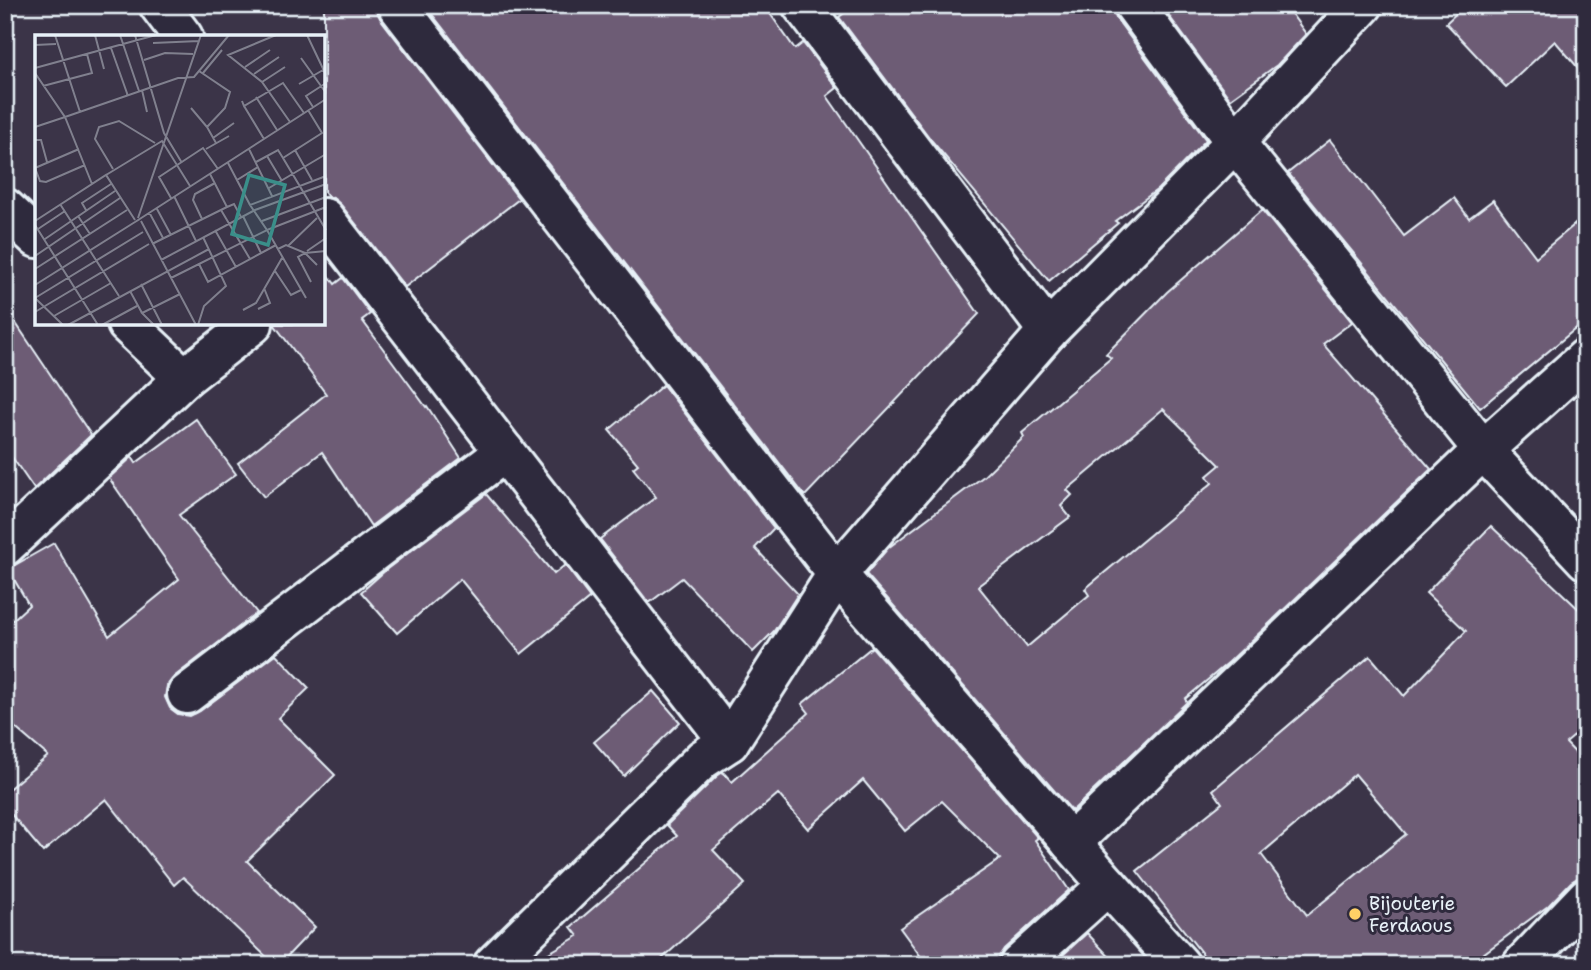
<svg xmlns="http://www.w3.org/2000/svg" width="1591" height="970" font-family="'Shantell Sans',sans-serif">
<rect width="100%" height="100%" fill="#3b3448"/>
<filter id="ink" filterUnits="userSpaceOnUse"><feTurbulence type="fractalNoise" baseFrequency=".0143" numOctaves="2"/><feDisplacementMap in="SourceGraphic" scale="14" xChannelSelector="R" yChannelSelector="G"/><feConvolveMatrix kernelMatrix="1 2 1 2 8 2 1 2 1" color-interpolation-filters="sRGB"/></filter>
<g filter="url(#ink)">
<g fill="#6d5b75" stroke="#e8f1f8" stroke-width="2" fill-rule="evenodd">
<polygon points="324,5 376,5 380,18 519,199 405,287 341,205 333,198 328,197 324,192"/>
<polygon points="425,5 764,5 795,49 803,43 837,88 827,96 979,314 805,496"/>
<polygon points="855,5 1113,5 1116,18 1206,140 1158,189 1115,221 1118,223 1049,281 932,141 839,17"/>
<polygon points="1161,5 1285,5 1306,34 1277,65 1230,99"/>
<polygon points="1465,5 1586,5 1586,77 1555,41 1506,87 1446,23"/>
<polygon points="1330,140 1404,236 1454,198 1469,218 1493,200 1536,257 1586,215 1586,320 1480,408 1288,173"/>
<path d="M1262,210l90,112 -29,22 108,125 -202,193 -44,37 2,3 -115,109 -206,-237 22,-26 96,-72 40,-39 -2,-4 89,-75 -5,-4 61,-62zM1163,409l57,56 -13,11 5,7 -127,106 4,6 -62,52 -49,-61 92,-69 -9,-11 11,-11 -5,-5z"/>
<polygon points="324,269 335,284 343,278 370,314 362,320 426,407 427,406 461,458 371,526 322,452 264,497 238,463 326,394 274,324 324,324"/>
<polygon points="5,307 91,435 34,489 5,447"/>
<polygon points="663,385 774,528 755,548 798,594 774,631 753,652 682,578 649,603 600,539 656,497 633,468 638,464 609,430"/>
<polygon points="196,419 236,474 179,515 257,613 174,677 167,686 165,697 170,708 178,714 190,716 200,711 276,654 309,688 278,718 335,775 247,861 315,927 279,965 275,965 183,877 174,885 106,799 43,852 5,807 5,792 48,756 5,719 5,627 29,605 8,569 54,543 109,636 179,579 109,478 132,457 136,463"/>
<polygon points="486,494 554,574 565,565 590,598 521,654 460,579 397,633 361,592 387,569"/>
<path d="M1491,526l95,90v110l-20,17 20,21v113h-7l-8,5 -23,24 -80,59h-257l-74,-94 85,-68 -9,-13 157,-134 34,40 62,-65 -40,-38zM1355,774l51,60 -99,81 -46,-61z"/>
<polygon points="872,647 1038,838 1035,840 1069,890 1004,949 998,958 998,965 927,965 900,928 1000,859 942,801 905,831 863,780 808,829 778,794 713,850 745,884 655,965 528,965 578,936 571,927 677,836 667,825 717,776 723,772 732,782 809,713 802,704"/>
<polygon points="653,691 680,722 624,776 594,742"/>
<polygon points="1087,933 1117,965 1052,965"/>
</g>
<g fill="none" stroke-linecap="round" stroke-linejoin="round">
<g stroke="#e8f1f8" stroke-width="44">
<g id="minor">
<polyline points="159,5 183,37"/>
<polyline points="397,5 837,574 1108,885 1180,965"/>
<polyline points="802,5 1048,331"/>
<polyline points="1363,5 1235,142 1483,450 1586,560"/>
<polyline points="5,208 37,238"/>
<polyline points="324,218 729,742 837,574 1048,331 1235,142 1134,5"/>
<polyline points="127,324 184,378"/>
<polyline points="5,546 184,378 253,324"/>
<polyline points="187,694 505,452"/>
<polyline points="1071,843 1483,450 1586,358"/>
<polyline points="493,965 703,759 729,742"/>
<polyline points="1019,965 1108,885"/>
<polyline points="1522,965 1586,898"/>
</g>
</g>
<use href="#minor" stroke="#2f2a3d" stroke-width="38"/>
</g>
</g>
<circle fill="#ffd166" stroke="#2f2a3d" stroke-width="2.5" cx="1355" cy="914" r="7"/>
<g text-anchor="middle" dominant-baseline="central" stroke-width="6" stroke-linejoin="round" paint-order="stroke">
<g font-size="19" fill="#e8f1f8" stroke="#2f2a3d" text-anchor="start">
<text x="1369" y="903">Bijouterie<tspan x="1369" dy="22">Ferdaous</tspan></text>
</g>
</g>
<g transform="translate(35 35)">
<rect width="290" height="290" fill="#3b3448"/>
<path fill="none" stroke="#80808e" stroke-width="2" d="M20,0l25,77M60,0l9,34M85,0l19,56M100,0l29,98 18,30M241,0l-48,20 34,27 28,40M272,0l19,40M118,8l46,-2M0,10l21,-1M76,13l17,48M266,23l25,35M109,25l21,-7 28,1M210,32l25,-17M0,33l121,-33M164,36l31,21 -5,16 -18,19 9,16M0,38l30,44 113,-39 16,-1 35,-42M168,38l19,-23M219,39l25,-17M227,47l23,-15M264,49l24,-14M8,51l49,-13 -5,-19M107,55l5,22M221,62l21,33M207,66l2,5 39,-23 21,30M209,71l20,33M278,72l-7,-11 20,-13M156,73l16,19M273,75l14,23 -39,25 43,72M0,92l30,-10 27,67M178,103l21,-15M0,105h6l6,22M171,114l23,-13M214,114l23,47M260,115l17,30M232,121l15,25M221,127l22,-12 5,8M193,128l22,42M0,133l5,13 6,1 39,-17M0,133l44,-19M78,134l-18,-30 4,-12 20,-6 36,22M71,140l56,-34 28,45M291,141l-76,29 17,25 59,-23M202,145l21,-13M234,153l57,-34M139,161l22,45M136,163l-12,-21 44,-29 15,21M25,169l59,92M192,172l7,-3 7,13M122,174l14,26M51,175l-4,-7 29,-19M186,175l29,49M114,177l14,26M43,181l12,18M208,181l18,37M103,183l63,-183M105,184l-5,3 191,-123M167,184l-9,-19 2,-6 20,-11M0,186l71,-46 29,45M106,186l55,104M227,186l64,-24M0,190l63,100M3,194l27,-18M180,195l21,37M10,204l70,-48M117,209l75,-37 -17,-33M253,211l29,-28M243,214l8,-4 19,8 21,-2M272,216l19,-13M0,221l85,-58M126,225l94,-50 71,-26M164,229l9,18 68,-37M0,234l92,-59M240,236l16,24 10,-5M136,243l96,-48 39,68M276,247l-13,-25 7,-4 12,12M106,249l21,41M0,250l100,-63M95,256l12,22M0,263l108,-66M0,263l28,27M223,274l12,-6 -6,-15M208,275l13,-7 26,-45M0,277l114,-68M19,281l57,-33M33,290l141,-76M67,290l35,-19M119,290l-12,-12 38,-19M163,290l6,-19 22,-20 -23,-49"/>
<path fill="#3a8f8a" fill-opacity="0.15" stroke="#3a8f8a" stroke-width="3.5" d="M214,140l36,10 -17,60 -36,-11z"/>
<rect width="290" height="290" fill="none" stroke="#e8f1f8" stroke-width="3.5"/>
</g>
<rect width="1591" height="970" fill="none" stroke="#2f2a3d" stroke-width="28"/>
<rect x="14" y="14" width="1563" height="942" fill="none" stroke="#e8f1f8" stroke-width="2.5" filter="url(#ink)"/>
</svg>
